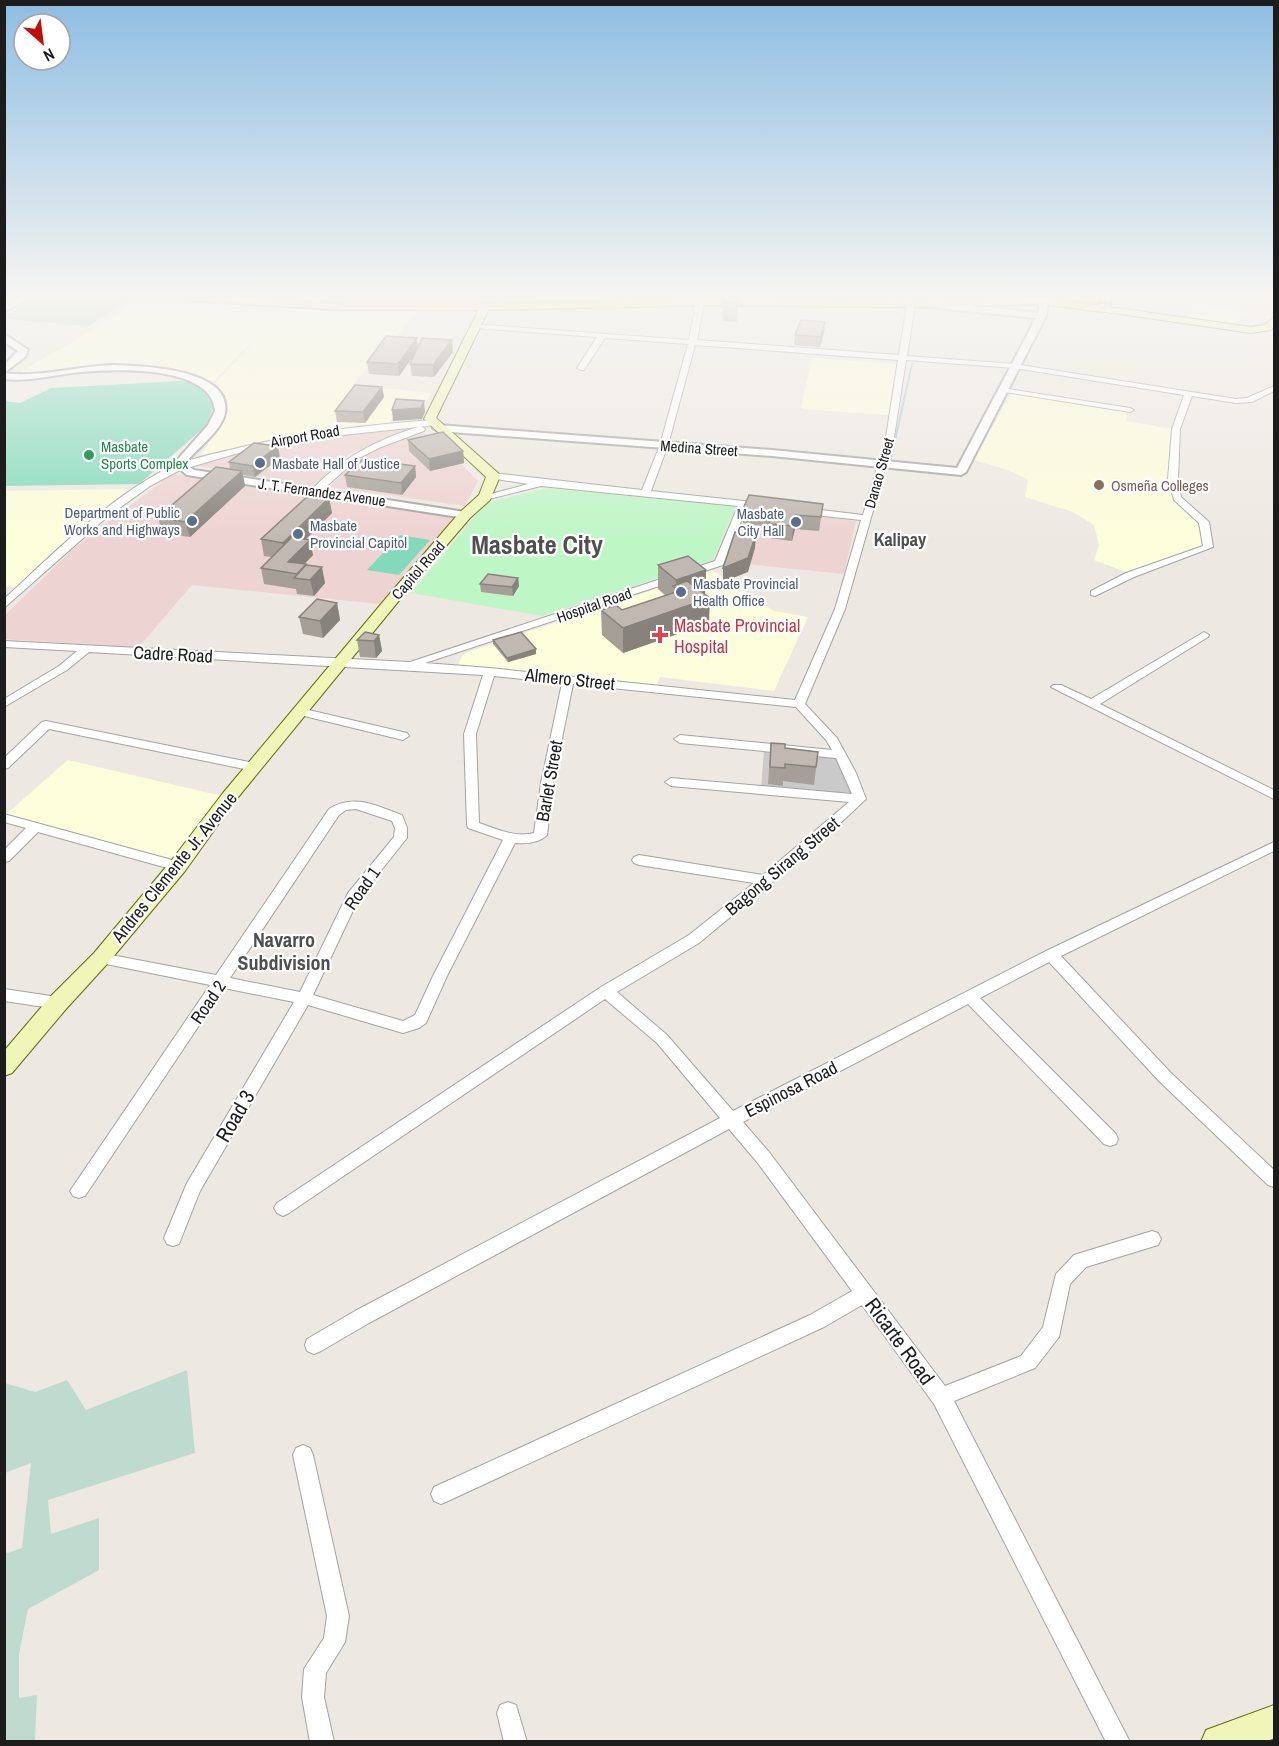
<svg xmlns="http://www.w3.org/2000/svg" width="1279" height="1746" font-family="'Archivo Narrow',sans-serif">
<rect width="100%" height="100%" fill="#ede9e2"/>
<g fill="#edd3d1">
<polygon points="410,426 411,430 349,454 314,487 194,465 266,444 325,434"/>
<polygon points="417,432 432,435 478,481 465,506 330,487 349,467 376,448"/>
<polygon points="172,474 456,515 379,604 192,585 138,648 5,639 5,615 73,549"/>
<polygon points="745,509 856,521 844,574 726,562"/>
</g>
<g fill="#fcfdda">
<polygon points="142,297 329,310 419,311 352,385 432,393 427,400 404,398 388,424 359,425 303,432 201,455 229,411 215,383 273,321 213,382 180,372 147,369 83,366 18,373 71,343"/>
<polygon points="1195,304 1248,313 1241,314 1235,326 1188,318"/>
<polygon points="812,358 896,364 890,415 801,409"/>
<polygon points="1013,392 1127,411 1126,421 1172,429 1170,491 1179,503 1196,517 1204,543 1196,549 1126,572 1094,560 1099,545 1094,525 1073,512 1025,497 1028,479 1005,469 973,460"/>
<polygon points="129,489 17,588 5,586 4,491"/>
<polygon points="712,570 774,611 808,617 774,691 660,677 656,686 457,666 463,655 468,652"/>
<polygon points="68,760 222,796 173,862 5,815"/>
</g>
<polygon fill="#cacaca" points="764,751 837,757 853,793 761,788"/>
<polygon fill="#bfdacf" points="187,1370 195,1453 48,1500 51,1534 99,1518 99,1570 28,1609 19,1654 19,1698 37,1695 35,1741 5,1741 5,1554 22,1548 31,1463 5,1473 5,1383 35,1392 67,1380 86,1410"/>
<polygon fill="#a4c5aa" points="41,297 135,297 88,326 5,319 5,315"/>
<polygon fill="#bff6c6" points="548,488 736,506 713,560 542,616 411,593 486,503"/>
<g fill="#82d9bb">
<polygon points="181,381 195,382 215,400 207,425 139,484 5,486 4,401 20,403 51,388"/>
<polygon points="400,535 430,540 399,575 367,570"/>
</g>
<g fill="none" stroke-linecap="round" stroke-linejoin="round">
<polyline stroke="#a4cbd9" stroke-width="2" points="890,463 912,364"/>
<g stroke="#a3a3a3" stroke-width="2">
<g id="minor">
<polygon points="315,297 323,297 313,308 307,308 307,304"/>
<path d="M908,297h8l-9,59 108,8 221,35 11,-1 27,-12v5l-22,11 -16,1 -44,-7 -12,33 -2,50 3,18 28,25 4,25 -79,30 -39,19 -4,-1v-4l35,-18 77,-27 -4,-23 -25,-23 -6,-21 4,-50 12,-34 -169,-27 -109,-8 -12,77 -49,172 -40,95 32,34 19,35 10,26 -50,47 -117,97 -82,49 50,43 66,76 313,-160 228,-109v9l-213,105 110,117 103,97v17l-6,-2 -109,-104 -110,-119 -69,36 136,136 2,5 -2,5 -6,2 -6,-2 -136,-140 -225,118 26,30 176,234 76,-30 22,-29 13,-53 18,-19 78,-24 6,2 3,6 -3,6 -72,22 -16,17 -11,53 -24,31 -81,33 176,341h-24l-172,-338 -72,-99 -38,22 -376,174 -7,3 -7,-3 -3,-7 3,-7 376,-172 42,-24 -95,-129 -28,-33 -360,194 -48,28 -7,3 -7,-3 -2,-6 2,-6 48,-28 365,-193 -63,-75 -52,-44 -316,214 -6,3 -6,-3 -3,-5 3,-5 324,-216 88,-52 65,-52 -115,-18 -5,-2 -2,-3 2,-3 5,-2 124,20 86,-73 -178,-16 -6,-4 6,-4 181,16 -16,-36 -156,-15 -6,-4 6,-4 152,15 -6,-10 -30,-33 -223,-23 -20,99 -6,52c-8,8 -21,9 -32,8l-68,133 -21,47 -7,5 -16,5 -95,-28 -108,186 -21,53 -6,2 -6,-2 -3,-6 23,-55 107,-181 -70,-14 -139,208 -6,2 -6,-2 -3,-5 140,-206 -109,-22 -5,-1 -2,-4 2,-4 5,-1 115,22 113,-166c25,-16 48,-3 73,6l5,13v10l-48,60 -46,97 90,26 12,-6 18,-39 70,-136 -35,-12 -1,-3 -3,-91 19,-59 -394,-23 -22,18 -63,37v-8l55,-33 18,-15 -73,-4v-6l406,21 305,-101 23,-55 -197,-20 -56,14 -5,-3 48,-13 -38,-6v-4l3,-1 149,17 18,-45 28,-101 -83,-6 -21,32h-3l-4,-2 20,-31 -122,-9h-3v-4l217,16 7,-38 4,-2 4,2 -7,38 202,15zM695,345l203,15 -12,77 -23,78 -58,-7 -5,3 5,3 56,6 -26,89 -40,91 -305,-32 -65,-5 298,-98 24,-58 6,-1v-4l-102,-11 17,-46zM494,676l68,7 -21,100 -7,50c-19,5 -37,-4 -55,-10l-3,-89zM356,809l36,12 3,7 -1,9 -46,56 -48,99 -70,-14 109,-163 7,-5z"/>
<polygon points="1002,388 1130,408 1134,410 1130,412 1005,392 1002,392"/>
<path d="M433,420l3,1v4l-130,14 -50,9 -76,22 -30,16 -43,31 -103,91v-9c51,-47 99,-96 160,-129 21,-10 44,-15 66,-20 67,-17 134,-25 203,-30z"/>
<path d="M421,426l4,3 -1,2 -43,16 -24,12 -39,35 -8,-2c30,-34 68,-53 111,-66z"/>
<polygon points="1204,632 1209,635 1208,637 1100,704 1274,790 1274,799 1051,687 1053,685 1061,685 1091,699"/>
<polygon points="300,708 407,733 409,736 403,740 296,714 294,712 296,710"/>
<polygon points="46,721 254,763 260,767 254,771 49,729 8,768 4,769 4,758 42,722"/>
<polygon points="4,814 183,863 185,866 178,871 38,832 9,861 4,862 4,850 26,828 4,822"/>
<polygon points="4,989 58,997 63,999 65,1003 63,1007 58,1009 4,1001"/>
<polygon points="303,1445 310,1448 313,1455 349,1616 345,1642 326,1673 324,1697 334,1742 310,1742 302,1697 304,1669 324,1638 327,1616 293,1455 296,1448"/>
<polygon points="508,1702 516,1705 527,1742 504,1742 497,1713 500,1705"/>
</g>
</g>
<g stroke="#a3a3a3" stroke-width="4">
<g id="tertiary">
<polygon points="23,297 33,297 4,312 4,305"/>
<polygon points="1265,297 1274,297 1274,300 1266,299"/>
<polygon points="1044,298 1048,301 1046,316 966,472 961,475 772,456 438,431 433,428 438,425 772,450 957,468 1036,318 927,307 923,304 927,301 1038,313 1040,301"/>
<polygon points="4,334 28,350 25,357 4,373 4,365 18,351 4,342"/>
<path d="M113,365c27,1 120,3 112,48 -3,17 -26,34 -37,47l-1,5 7,5 271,42 6,3 -6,3 -278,-43 -11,-9 2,-7 30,-34 7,-14c-3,-46 -100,-42 -133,-39 -26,2 -51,10 -78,7v-6c36,5 73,-7 109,-8z"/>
</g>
</g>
<g stroke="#5e6c09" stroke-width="2">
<g id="secondary">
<polygon points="485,304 490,307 436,418 498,473 500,476 490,500 470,518 397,603 235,801 185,871 108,963 66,1009 12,1073 4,1076 4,1051 50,997 94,953 171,861 223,793 387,597 460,512 479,495 486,477 424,419 480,307"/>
<polygon points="1103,306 1251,327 1264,325 1274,317 1274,326 1271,330 1251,333 1099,311 1099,307"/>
<polygon points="1274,1705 1274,1738 1266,1742 1201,1742 1206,1730"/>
</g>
</g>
<g stroke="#8d6507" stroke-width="3">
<polygon id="primary" points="173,297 230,297 346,304 485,304 700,299 927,301 1044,298 1099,305 1102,297 1112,297 1109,309 1103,312 1044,304 927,307 700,305 485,310 346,310 178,300"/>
</g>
<use href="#minor" fill="#fff" fill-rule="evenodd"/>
<use href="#tertiary" fill="#fff" fill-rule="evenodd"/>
<use href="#secondary" fill="#f0f6b7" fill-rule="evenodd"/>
<use href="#primary" fill="#f7d39c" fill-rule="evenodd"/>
</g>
<g fill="#a69f98">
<polygon points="579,297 592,297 592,299 579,300"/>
<polygon points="722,297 737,297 738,302 737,322 723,321"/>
<polygon points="825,322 824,332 820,347 794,345 795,335"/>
<polygon points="452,340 453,352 434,377 412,376 410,364 414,355 399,376 369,374 367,362 418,347"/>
<polygon points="382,387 384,397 365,423 337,422 335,411"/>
<polygon points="408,440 463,451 464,463 430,471 409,451"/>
<polygon points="280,458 255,477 243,475 245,486 190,537 162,533 158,517 230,469 229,462"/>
<polygon points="415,466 416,477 402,495 347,487 345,475"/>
<polygon points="329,498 332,513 306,539 313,555 304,564 325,583 314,596 297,594 296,589 264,584 261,568 272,557 264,556 261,539"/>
<polygon points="823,504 819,531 795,529 792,541 768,538 768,527 743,523 743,509"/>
<polygon points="658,565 706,570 705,594 709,623 623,653 602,635 601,610 622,610 666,596 658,589"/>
<polygon points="518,578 519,586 513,596 481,592 480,584"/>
<polygon points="337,603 340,620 323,638 303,634 299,617"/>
<polygon points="379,635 382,651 376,658 360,657 357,640"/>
<polygon points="493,640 536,649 536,654 508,662 493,644"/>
<polygon points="771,743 785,748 818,752 814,785 783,781 783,786 768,784"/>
</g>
<g fill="#87827c">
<polygon points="825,322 824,332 820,347 821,337"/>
<polygon points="417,338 418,350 399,376 398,364"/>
<polygon points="452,340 453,352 434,377 433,365"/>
<polygon points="382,387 384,397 365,423 363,412"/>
<polygon points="424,401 425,412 422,419 393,421 392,410"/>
<polygon points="278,446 280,458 255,477 252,466"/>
<polygon points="463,451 464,463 430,471 429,459"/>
<polygon points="415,466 416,477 402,495 401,483"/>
<polygon points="242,471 245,486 190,537 185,522"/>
<polygon points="329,498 332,513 286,559 283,543"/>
<polygon points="796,515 795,529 792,541 793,526"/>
<polygon points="756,534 755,548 748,572 723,582 723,568"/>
<polygon points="310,540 313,555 295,574 288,562"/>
<polygon points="322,567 325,583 314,596 310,580"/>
<polygon points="706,570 705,595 679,591 676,589 676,580"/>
<polygon points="518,578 519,586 513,596 512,587"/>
<polygon points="710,598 709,623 623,653 623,628"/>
<polygon points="337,603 340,620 323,638 320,621"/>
<polygon points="379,635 382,651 376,658 374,641"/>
<polygon points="536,649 536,654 508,662 507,658"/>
</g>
<g fill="#c1b9b1" stroke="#87827c" stroke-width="1.5">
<polygon points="723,297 737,297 738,302 724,302"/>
<polygon points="801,320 825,322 821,337 795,335"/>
<polygon points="386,336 417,338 398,364 367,362"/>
<polygon points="422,338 452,340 433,365 410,364"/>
<polygon points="355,385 382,387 363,412 335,411"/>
<polygon points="396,399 424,401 421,408 392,410"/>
<polygon points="443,432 463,451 429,459 408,440"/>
<polygon points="254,443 278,446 252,466 229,462"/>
<polygon points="363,459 415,466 401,483 345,475"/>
<polygon points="216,467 242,471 185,522 158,517"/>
<polygon points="309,495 329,498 283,543 261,539"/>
<polygon points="749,495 823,504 821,517 796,515 793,526 769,524 772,513 743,509"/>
<polygon points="735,532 756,534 748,558 723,568"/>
<polygon points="292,537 310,540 288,562 306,564 297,574 261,568"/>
<polygon points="688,556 706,570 676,580 658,565"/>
<polygon points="306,565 322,567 310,580 294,578"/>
<polygon points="488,574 518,578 512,587 480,584"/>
<polygon points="687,581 710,598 623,628 601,610 616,605 622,610 679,591 673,586"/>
<polygon points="317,599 337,603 320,621 299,617"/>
<polygon points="365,632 379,635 374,641 357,640"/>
<polygon points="521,632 536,649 507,658 493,640"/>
<polygon points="771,743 785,744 785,748 818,752 816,767 785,764 785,768 770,767"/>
</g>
<linearGradient id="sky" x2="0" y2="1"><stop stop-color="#8dbde2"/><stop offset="0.55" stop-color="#f7f5f2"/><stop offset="1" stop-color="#f7f5f2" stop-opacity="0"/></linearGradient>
<rect width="1279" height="541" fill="url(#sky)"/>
<circle fill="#2e9e5b" stroke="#fff" stroke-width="2" cx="89" cy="455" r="6"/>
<g fill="#5c6f8a" stroke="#fff" stroke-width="2">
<circle cx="260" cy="463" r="6"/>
<circle cx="192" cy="521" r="6"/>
<circle cx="796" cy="522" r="6"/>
<circle cx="298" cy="534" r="6"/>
<circle cx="681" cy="592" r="6"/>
</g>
<circle fill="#8d6e63" stroke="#fff" stroke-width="2" cx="1099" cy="485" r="6"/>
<path fill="#e0444e" stroke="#fff" stroke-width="2" d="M657 626h6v6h6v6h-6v6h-6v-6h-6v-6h6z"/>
<g text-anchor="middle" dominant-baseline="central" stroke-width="4.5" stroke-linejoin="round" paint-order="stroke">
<g font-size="15" fill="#1c1c1c" stroke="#fff">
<text transform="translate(305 436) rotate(-10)">Airport Road</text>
<text transform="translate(699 448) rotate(4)">Medina Street</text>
<text transform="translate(879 473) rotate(-74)">Danao Street</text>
<text transform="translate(322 492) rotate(8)">J. T. Fernandez Avenue</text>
<text transform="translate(418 570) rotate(-49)">Capitol Road</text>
<text transform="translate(594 605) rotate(-19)">Hospital Road</text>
</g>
<g font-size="15" fill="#27864d" stroke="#fff" text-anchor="start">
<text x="101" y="446">Masbate<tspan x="101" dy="17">Sports Complex</tspan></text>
</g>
<g font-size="15" fill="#4e5e75" stroke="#fff" text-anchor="start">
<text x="272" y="463">Masbate Hall of Justice</text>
<text x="180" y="512" text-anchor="end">Department of Public<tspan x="180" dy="17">Works and Highways</tspan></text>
<text x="784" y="513" text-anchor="end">Masbate<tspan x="784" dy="17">City Hall</tspan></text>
<text x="310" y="525">Masbate<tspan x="310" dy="17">Provincial Capitol</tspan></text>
<text x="693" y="583">Masbate Provincial<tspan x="693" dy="17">Health Office</tspan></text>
</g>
<g font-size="15" fill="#785e54" stroke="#fff" text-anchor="start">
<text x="1111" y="485">Osmeña Colleges</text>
</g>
<g font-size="18" font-weight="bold" fill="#4f4f4f" stroke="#fff">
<text x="900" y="539">Kalipay</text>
</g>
<g font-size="18" fill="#be3a42" stroke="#fff" text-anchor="start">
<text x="674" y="625">Masbate Provincial<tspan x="674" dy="21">Hospital</tspan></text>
</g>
<g font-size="18" fill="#1c1c1c" stroke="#fff">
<text transform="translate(173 654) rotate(3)">Cadre Road</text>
<text transform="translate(570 679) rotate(6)">Almero Street</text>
<text transform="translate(549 781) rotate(-80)">Barlet Street</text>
<text transform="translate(782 866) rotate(-40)">Bagong Sirang Street</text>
<text transform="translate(174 867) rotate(-51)">Andres Clemente Jr. Avenue</text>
<text transform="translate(362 888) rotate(-55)">Road 1</text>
<text transform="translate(208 1002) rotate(-56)">Road 2</text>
<text transform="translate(791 1089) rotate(-27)">Espinosa Road</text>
</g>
<g font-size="20" font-weight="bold" fill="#4f4f4f" stroke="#fff">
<text x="284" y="939">Navarro<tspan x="284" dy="23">Subdivision</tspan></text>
</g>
<g font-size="21" fill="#1c1c1c" stroke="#fff">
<text transform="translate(235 1116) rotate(-60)">Road 3</text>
<text transform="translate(900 1341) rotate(54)">Ricarte Road</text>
</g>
<g font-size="26" font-weight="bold" fill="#4f4f4f" stroke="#fff">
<text x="537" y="544">Masbate City</text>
</g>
</g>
<rect width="1279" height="1746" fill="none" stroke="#1c1c1c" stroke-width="12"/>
<g transform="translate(42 42) rotate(152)"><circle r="28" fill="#ffffff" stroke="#a4a4a4" stroke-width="1.5"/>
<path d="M0-4.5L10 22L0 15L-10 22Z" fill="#be1009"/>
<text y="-9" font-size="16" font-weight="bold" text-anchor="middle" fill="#1c1c1c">N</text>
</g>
</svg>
